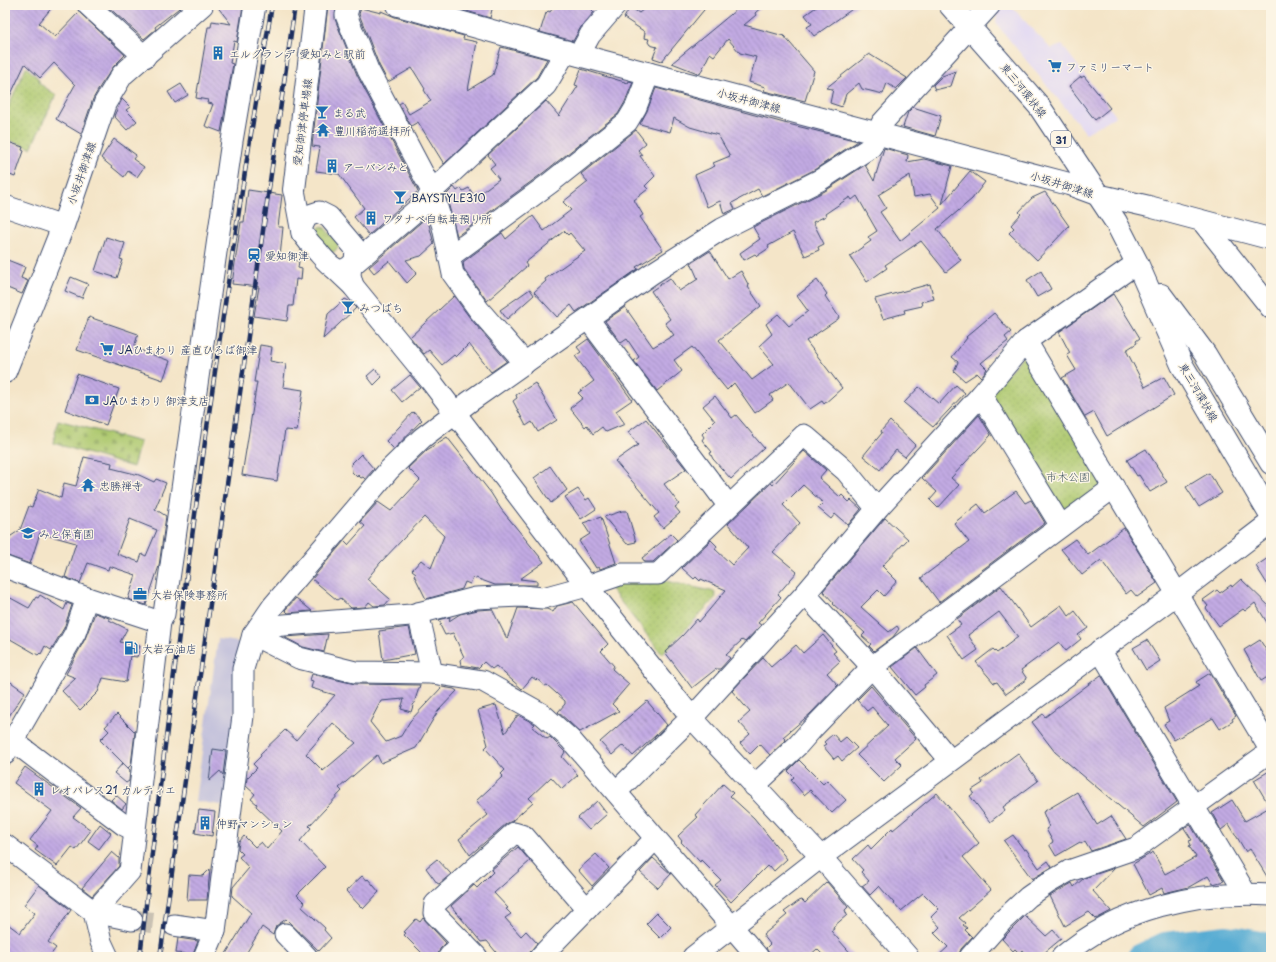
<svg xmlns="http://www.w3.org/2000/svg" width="1276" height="962" font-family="'Playpen Sans','Klee One',sans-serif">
<defs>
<pattern id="grass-tufts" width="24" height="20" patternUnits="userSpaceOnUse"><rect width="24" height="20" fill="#aec970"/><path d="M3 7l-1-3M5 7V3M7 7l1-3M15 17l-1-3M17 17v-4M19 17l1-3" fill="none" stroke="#95ad63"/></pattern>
<pattern id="cemetery-stones" width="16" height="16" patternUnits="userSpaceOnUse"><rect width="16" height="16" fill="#aec970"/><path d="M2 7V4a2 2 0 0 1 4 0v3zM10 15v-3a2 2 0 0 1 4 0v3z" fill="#95ad63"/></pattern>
<pattern id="park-dots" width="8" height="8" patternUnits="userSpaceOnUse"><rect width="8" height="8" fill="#aec970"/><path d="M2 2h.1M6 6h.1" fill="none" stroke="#95ad63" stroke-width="1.8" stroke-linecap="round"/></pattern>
<pattern id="building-back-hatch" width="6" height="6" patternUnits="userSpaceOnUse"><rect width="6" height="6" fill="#c2aae3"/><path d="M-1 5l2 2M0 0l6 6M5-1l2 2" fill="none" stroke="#9d8bbb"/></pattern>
</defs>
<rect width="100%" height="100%" fill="#fcf5e5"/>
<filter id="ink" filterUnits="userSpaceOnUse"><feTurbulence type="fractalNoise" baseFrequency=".025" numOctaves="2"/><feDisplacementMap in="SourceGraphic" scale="8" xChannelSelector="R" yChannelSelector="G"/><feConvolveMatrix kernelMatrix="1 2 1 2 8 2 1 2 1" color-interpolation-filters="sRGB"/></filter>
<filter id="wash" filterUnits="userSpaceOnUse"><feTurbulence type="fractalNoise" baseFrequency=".012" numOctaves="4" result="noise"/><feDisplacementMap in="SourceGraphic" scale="16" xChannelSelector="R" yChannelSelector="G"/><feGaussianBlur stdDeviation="0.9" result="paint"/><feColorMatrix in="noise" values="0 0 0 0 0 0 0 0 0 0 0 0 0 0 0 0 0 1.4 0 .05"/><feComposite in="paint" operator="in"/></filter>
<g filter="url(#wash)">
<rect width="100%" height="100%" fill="#f4e5c8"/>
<polygon fill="#dfd5f5" points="998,5 1010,5 1051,49 1062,45 1116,116 1086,133 998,26 996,22"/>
<polygon fill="#c3c1db" points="218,639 238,642 241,650 227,806 195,801"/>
<polygon fill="url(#grass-tufts)" stroke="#647c67" points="323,226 340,245 334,252 331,252 314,233 317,228"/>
<polygon fill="url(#cemetery-stones)" stroke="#647c67" points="58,420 140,442 133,467 53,443"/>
<g fill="url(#park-dots)" stroke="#647c67">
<polygon points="26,67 38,78 40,84 56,95 31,148 5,139 5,114"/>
<polygon points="1022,357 1029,357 1103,480 1100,489 1065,514 992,401 992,391"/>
<polygon points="653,578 715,592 716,597 662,654 610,588 610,583"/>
</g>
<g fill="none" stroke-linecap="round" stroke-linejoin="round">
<polyline stroke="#57acd3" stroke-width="26" points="1140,957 1165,945 1227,938 1271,946"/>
</g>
<g id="blocks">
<g fill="url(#building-back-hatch)" fill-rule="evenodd">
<polygon points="5,5 54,5 39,23 55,37 79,12 125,55 114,66 101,85 93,99 81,134 56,119 75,85 54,63 40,78 25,64 5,107"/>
<polygon points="106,5 183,5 155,27 156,29 144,39"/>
<polygon points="216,5 243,6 237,42 234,41 230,63 233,64 221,132 205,126 213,104 207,103 208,100 196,98 208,27 211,27 212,21 231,24"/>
<polygon points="328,5 336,5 335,19 357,75 418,191 369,235 354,217 364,208 339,174 316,171 320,147 312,146"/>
<polygon points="453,5 493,5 490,18 453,7"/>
<polygon points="555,5 587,5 594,12 581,27 573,41 540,32 546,13 548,11 550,12"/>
<polygon points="649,5 708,5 662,61 653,58 657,47 650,45 648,42 649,39 644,38 645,32 624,18 630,7 639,13"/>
<polygon points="742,5 764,5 755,13 756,15 744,25 784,36 814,71 805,101 764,91 765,87 749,82 756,57 740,53 728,39 714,56 710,53 700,74 672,63"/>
<polygon points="819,5 858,5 814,36 807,27 812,24 805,15"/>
<polygon points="361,8 381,13 381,11 395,17 464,36 463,39 477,42 468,90 493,75 501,47 547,59 537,77 444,164 418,122 411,126 399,104 402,102 409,114 431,101 424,90 425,89 412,68 388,82 379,65 359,14"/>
<polygon points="869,54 907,78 896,89 887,83 883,94 862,89 859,83 846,94 842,107 830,103 833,89 826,88"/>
<polygon points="581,69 628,83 629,81 633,82 625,102 618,114 543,173 457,236 446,195 454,187 457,191 461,188 463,191 469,188 475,197 499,179 490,168 495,164 488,155 546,101 559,116 578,86 575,85"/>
<polygon points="956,71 951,86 935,90 933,85 942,76"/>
<polygon points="1081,76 1081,78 1084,76 1110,108 1095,120 1069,86"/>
<polygon points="181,84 188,95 175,103 168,92"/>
<polygon points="656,88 784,123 858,141 814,170 762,196 758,189 732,203 735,209 724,214 720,201 707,207 695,175 715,166 713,163 730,156 718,135 690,127 674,118 670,132 640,124 647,111"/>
<polygon points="122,99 130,107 126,110 137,121 127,130 114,116"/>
<polygon points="913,107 941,116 935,136 903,127 908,112"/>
<polygon points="636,130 646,143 638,150 642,155 640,156 655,176 645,186 648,189 634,200 643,215 640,217 663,250 636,267 638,269 576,312 571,305 557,317 534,292 546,281 545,279 585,251 570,233 568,235 564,231 525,263 527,266 487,301 464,269 463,262 502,233 506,239 533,216 544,231 571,210 563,202 588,182 581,174"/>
<polygon points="114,139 136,155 133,159 144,167 137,177 128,171 124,177 101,158"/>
<polygon points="5,141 23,147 22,150 24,151 15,177 5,173"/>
<path d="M884,148l24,7 -1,7 17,-3 28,7 -10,38 28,-33 15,11 -13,17 -35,30 24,31 -15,12 -25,-31 -36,24 2,3 -20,14 -17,-26 21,-15 -3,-4 9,-6 -20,-35 -5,4 -2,-3 -25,17 1,2 -13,6 11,22 -6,3 1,3 -14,6 -12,-24 -25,14 1,2 -12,8 -2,-2 -11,6 -4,-7 20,-14 -7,-12 72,-36 40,-26 9,16zM910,175l4,22 16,-3 10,14 -40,33 -20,-29 6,-4 -8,-13z"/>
<polygon points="248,190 282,195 278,227 283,227 280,257 299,261 298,268 302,269 301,280 296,279 293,306 289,306 287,321 254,316 259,287 232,284 241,222 244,222"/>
<polygon points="1045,192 1069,226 1037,260 1009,233 1014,228 1011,225 1021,214 1019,212 1032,198"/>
<polygon points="427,217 434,244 421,256 406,260 417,273 407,283 389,261 374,273 369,267"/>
<polygon points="106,237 125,243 120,259 123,260 117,278 95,271"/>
<polygon points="710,251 728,279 741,271 749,286 748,287 761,306 719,340 752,380 774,364 759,346 772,334 766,324 778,314 789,326 808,311 797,296 817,280 827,294 825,296 839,317 838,319 806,341 842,388 824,404 822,401 810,409 789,382 770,395 773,400 755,413 734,383 727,390 692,347 674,360 682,371 657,391 634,361 639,357 627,339 621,343 605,321 625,307 653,347 674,335 665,323 670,319 651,291 670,278 679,291 698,279 691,263"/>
<polygon points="5,259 25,267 21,278 28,281 22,294 5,287"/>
<polygon points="1041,271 1051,289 1037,297 1027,280"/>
<polygon points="71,277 88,284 82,298 65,291"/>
<polygon points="930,284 934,299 921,302 922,306 904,310 905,313 883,319 875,299"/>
<polygon points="530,289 534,295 507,319 500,310"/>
<polygon points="1113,294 1140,338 1136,341 1137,343 1126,350 1145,387 1164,377 1174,395 1107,436 1094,412 1085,417 1062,378 1076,370 1067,355 1070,353 1059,332"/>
<polygon points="454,296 470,318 507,361 491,372 469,344 456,357 454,355 442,365 429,350 424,354 410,337"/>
<polygon points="345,299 349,301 356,308 323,339 328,314"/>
<polygon points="994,313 1011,332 1005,337 1008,341 981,363 987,369 981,377 977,373 965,381 954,371 958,362 952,357 967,338 966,337"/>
<polygon points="89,317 138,334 134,348 170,361 163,380 77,350"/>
<polygon points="588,339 632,400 616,411 625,424 606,432 602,427 593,434 587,425 585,427 570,408 583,398 578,393 594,381 575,356 581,352 577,347"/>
<polygon points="260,345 272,347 270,361 286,364 283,387 303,390 297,431 285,430 277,481 242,475 257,382 254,382"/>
<polygon points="375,369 382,377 374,385 367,376"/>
<polygon points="77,374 119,389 106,425 65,410"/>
<polygon points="410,375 420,387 402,402 392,390"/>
<polygon points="535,383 557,420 538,432 532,422 526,426 513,401 517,398 516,395"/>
<polygon points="956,385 965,393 933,427 904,403 919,387 939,404"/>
<polygon points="715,396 732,418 736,415 764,448 731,479 713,459 710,453 712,452 702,440 704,437 702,434 715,421 703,406"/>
<polygon points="413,412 422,420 394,449 386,441"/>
<polygon points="979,415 991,435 951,478 959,485 938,508 930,500 937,492 922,478"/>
<polygon points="646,419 686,469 664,484 679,504 675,507 680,513 663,528 654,517 659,513 615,461 638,445 628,432"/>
<polygon points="890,421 915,445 905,457 896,450 880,470 863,456 882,433 881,431"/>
<polygon points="447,437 491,493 501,509 544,562 520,579 537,581 537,585 495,585 473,577 470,584 465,582 462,589 426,599 414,575 416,573 412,570 421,560 431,568 444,536 424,517 380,563 367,579 390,599 385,605 374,606 369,602 365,607 351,608 340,598 337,600 312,579 344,541 348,545 365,526 360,522 378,502 391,511 420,480 408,468 427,450"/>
<polygon points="1146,449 1167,482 1150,492 1139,475 1137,476 1127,460"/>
<polygon points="804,451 826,470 819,478 840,497 842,495 849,502 851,500 861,509 848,525 835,514 831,519 818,508 823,503 803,485 783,505 800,523 773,552 797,572 778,594 781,597 758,623 761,625 745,642 742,640 726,655 730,658 720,669 716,669 692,688 665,652 683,635 697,619 699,622 726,590 701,579 700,581 696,577 694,579 682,568 711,540 717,546 715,549 732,565 748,548 728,524 771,483 773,485"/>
<polygon points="361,454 374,469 365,479 363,477 361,478 358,475 357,477 352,472 351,464"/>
<path d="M84,457l28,6 -1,5 28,7 15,7 2,-3 10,4 -11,26 11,7 -7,50 -13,39 -18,-6 8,-24 -27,-9 -1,4 -20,-7 -8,20 -15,-6 11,-34 -36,-10 -10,31 -25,-9v-15l15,-10 9,-24 3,1 7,-18 22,9 3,-15 12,3zM130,519l27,11 -11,26 -4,-2 -3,8 -22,-8z"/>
<polygon points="550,466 567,490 551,503 534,478"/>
<polygon points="1209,473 1222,493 1199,507 1186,487"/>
<polygon points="578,489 586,500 589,498 596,509 581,519 565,497"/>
<polygon points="1016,491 1025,503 1031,500 1045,523 939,602 921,578 969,542 954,523 978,504 985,513"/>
<polygon points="622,511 627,511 636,542 627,544 604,517"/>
<polygon points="601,517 616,563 600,569 599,567 596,568 579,541 590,534 583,523"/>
<polygon points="885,518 908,539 882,566 897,581 884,596 878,590 861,607 889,632 897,626 899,629 893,637 874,651 869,646 871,644 862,636 865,633 833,604 834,603 823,591"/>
<polygon points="1124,528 1157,583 1137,597 1131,590 1126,594 1101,560 1082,575 1061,549 1075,539 1088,555"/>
<polygon points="671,534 677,540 653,562 645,562 642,558"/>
<polygon points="1271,556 1271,590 1256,566"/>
<polygon points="1241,579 1271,608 1271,629 1255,603 1245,611 1243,609 1219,626 1206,608 1208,606 1203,600 1217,590 1220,593 1231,585 1232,587"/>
<polygon points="1001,586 1031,627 1061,605 1069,616 1075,611 1088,628 1078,635 1081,639 1066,651 1059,642 1021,670 1027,679 1006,694 997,682 994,683 976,662 993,649 997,653 1018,637 999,612 968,635 978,650 964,660 947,635 961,625 957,619"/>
<polygon points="5,595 29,608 36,597 38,598 40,595 64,610 67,603 72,605 64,628 51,650 45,646 41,654 40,653 38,655 5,636"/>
<polygon points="296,598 312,611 288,613 285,610"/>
<polygon points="573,602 608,644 601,651 614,666 612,669 629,684 612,704 619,711 580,732 558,712 565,704 565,701 547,685 545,686 537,679 536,680 532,677 522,689 496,666 492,669 484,662 478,668 461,665 460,660 464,657 453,633 445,635 440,625 442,624 437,620 450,617 449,621 460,614 478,610 492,609 507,639 518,608 547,609 553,612 557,606"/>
<polygon points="95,613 109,618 109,620 127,629 120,642 140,646 137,657 130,656 126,682 103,678 98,692 80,710 62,691 76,678 66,674 85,639"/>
<polygon points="409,627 415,654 383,660 379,631"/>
<polygon points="328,634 324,652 303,647 284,637"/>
<polygon points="823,635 836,651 833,653 840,661 827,673 838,685 810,714 783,737 786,740 770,755 760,744 750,754 740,743 750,734 739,722 750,712 732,691 763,658 771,667 796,645 803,653"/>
<polygon points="1147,640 1160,661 1146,670 1133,648"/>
<polygon points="1260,640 1271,658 1271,675 1261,681 1244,650"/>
<polygon points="917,648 937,675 924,685 925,687 915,695 892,667"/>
<polygon points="1210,673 1236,716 1232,719 1233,721 1220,729 1213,718 1174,740 1164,724 1169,721 1164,708 1199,686 1196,682"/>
<path d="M312,674l43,10 65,1 -9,27 -10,-3 3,-10 -23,2 -11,21 16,20 15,-6 9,-15 32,-34 12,2 3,2 -19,20 -22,37 -35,15 -4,-8 -38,33 3,3 -33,35 2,2 -11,13 25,26 -28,28 8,8 -3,4 23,21 -1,2 7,8 -12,13 -33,-32 -10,7 -3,9 -11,-8 -18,30h-20l27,-44 -19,-17 1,-9 16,-19 -10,-11 4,-3 -5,-5 1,-7 5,-6 11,11 6,-5 6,7 15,-18 -26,-25 1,-2 -6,-5 4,-5 -9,-8 1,-8 10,-10 -4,-4 8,-8 -1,-2 25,-24 11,10 39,-45 -24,-7 2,-7 -3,-1zM333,723l23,20 -33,28 -17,-17z"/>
<polygon points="1101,675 1177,802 1144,827 1055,752 1032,722 1043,714 1045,717"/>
<polygon points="5,678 25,692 5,722"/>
<polygon points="871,686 916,739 895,758 902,765 884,782 857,755 888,726 872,707 867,711 857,700"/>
<polygon points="647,701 667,725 633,756 623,745 612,755 600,742"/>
<polygon points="496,705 505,733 518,715 535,724 532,727 547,739 550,737 565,752 562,757 578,775 562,789 551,777 529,798 533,802 512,821 506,824 470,855 459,839 488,815 476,801 501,778 503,776 501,774 505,770 485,748 488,745 478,710"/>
<polygon points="117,714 135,732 131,765 128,768 100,740 109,731 105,727"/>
<polygon points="833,734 840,742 846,737 857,748 842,761 838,756 834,759 823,746 826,744 824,742"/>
<polygon points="213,749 226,751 223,775 220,771 209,781"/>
<polygon points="1018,753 1038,781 1003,807 1005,810 990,822 970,796 974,793 972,790 983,783 981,780"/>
<polygon points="799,760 823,784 827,780 846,800 832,813 810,790 804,795 791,780 794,777 788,771"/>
<polygon points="123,763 130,770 129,781 126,783 114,773"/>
<polygon points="25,767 81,808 73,817 91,830 76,850 72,847 57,866 35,850 38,846 30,840 52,811 14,783"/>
<polygon points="1271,770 1271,883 1250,849 1246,852 1229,824 1221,830 1212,813 1232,800 1245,821 1270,807 1254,780"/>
<polygon points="723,784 733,793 730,796 754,818 787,859 774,871 770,866 769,868 767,866 731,902 715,885 721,880 701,860 700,862 681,842 682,841 678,836 698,817 695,815"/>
<polygon points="1077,792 1097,825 1111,816 1126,839 1091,851 1085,841 1081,844 1080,842 1056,856 1050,846 1050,844 1053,842 1046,829 1049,827 1043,812"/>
<polygon points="937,793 979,843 963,857 991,890 959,918 965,923 963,925 967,928 965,930 972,937 961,949 958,957 937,957 948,947 934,933 940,927 931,917 939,909 923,893 901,911 879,886 870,895 862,886 869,881 861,872 863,870 853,859 868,845 871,849 892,828 893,830"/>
<polygon points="116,795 126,804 122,809 111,800"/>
<polygon points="597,801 607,814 589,830 578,818"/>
<polygon points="199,810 215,812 212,836 195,833"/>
<polygon points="100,824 111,833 99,849 88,841"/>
<polygon points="1190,824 1224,881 1213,884 1208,876 1189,887 1164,893 1162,888 1149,895 1133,864 1153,852 1165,874 1196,857 1189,846 1191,845 1189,841 1192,840 1184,828"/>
<polygon points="1013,835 1024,850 1026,849 1039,868 1048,861 1052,867 1032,879 1004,841"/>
<polygon points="518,847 530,861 494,893 508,908 506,909 511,914 505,918 521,936 526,931 537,943 526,957 500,957 487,941 481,942 451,906 474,885 477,888 493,872 491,870"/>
<polygon points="112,852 119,858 119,866 92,896 82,888"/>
<polygon points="596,854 609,868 592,886 578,870"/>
<polygon points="653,858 671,874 658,888 640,872"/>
<polygon points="437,859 451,874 439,884 437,883 426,868"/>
<polygon points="1115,868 1093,891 1111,911 1096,919 1089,912 1065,926 1050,896 1072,883 1074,887 1084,878"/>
<polygon points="210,869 207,900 187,900 189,875 203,876"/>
<polygon points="362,876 367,880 368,879 379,892 364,908 362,906 361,907 346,891"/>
<polygon points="827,882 848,907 845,910 847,915 833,927 834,929 831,931 854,957 825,957 817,949 808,957 771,957 766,948 770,944 763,935 787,915 784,912 799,901 802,900 805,903"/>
<polygon points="39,885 71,910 48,942 56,948 49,957 5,957 5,922 20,933 35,913 24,905"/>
<polygon points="657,913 671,927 660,938 646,924"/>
<polygon points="1025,916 1046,936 1053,930 1061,939 1039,957 1028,957 1022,950 1019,953 1015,949 1013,951 1002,939"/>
<polygon points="423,918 446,943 440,949 437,957 426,957 404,935 406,933 404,932 416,919 420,922"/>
<polygon points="178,938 198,941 193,955 176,953"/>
</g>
</g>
</g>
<g filter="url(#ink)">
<use href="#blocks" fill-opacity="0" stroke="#3c4a6e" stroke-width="1"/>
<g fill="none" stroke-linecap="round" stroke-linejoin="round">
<polyline stroke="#c9c1b3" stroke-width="21" stroke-dasharray="21 10" stroke-linecap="butt" points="132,920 174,925"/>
<g stroke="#3c4a6e" stroke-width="23">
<g id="minor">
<polyline points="88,5 145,57"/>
<polyline points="349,5 346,15 368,70 432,191 443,227 453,274 479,310 525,363"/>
<polyline points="579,55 590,35 616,5"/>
<polyline points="294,190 302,233"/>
<polyline points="1099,195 1147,206 1271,239"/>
<polyline points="5,206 63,226"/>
<path d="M319,212l10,5 27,32 -1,12c-15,19 -26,4 -37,-9 -6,-6 -11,-12 -16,-19v-7l5,-10z"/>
<polyline points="1202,221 1271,308"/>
<polyline points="449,257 550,183 627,122 636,107 649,73"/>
<polyline points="334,268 353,286 430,380 587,586 692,718 821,857 908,957"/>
<polyline points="353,286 350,275 351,266 426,202 432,191 546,85 566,51"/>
<polyline points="588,319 728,505"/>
<polyline points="1026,341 1271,751"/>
<polyline points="981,395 1061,526"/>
<polyline points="5,567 87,598 160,622"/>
<polyline points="805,594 872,667 950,760"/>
<polyline points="418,613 432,673"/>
<polyline points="259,627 411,615 476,598 522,596 543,598 587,586 622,574 658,574 804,435 846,471 877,509"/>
<polyline points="253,635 299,658 355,672 432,673 483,681 542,714 570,739 758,957"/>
<polyline points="1100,650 1246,894"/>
<polyline points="13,741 124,825 134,830"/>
<polyline points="5,754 75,633 87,598"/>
<polyline points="754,786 798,745 812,729 872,667 1114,487"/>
<polyline points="616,792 700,709 805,594 877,509 981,395 1026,341 1137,263"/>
<polyline points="5,845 94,912 132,920"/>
<polyline points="174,925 215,931"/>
<polyline points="285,934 307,957"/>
<polyline points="108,957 101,942 94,912 130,871 160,622 164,614 232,141 255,5"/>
<polyline points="204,957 215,931 243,716 243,669 253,635 273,606 389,470 422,438 469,402 651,274 722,229 820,180 871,147 882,123 990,5"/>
<polyline points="449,957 463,942"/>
<polyline points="477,957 434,913 435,904 514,833 524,836 587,909"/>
<polyline points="540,957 655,839"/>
<polyline points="693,957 821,857 1177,594 1271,522"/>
<polyline points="970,957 1002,921 1028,897 1048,883 1069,871 1136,848 1271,751"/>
<path d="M1062,957c56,-49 137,-67 209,-62"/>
</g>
</g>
<g stroke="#3c4a6e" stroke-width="24">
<g id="major">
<polyline points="398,5 567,52 1069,184 1099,195"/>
<polyline points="950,5 1039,106 1116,222 1137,263 1182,365 1271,516"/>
<polyline points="294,190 316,5"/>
<polyline points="1161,295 1205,354 1271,463"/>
<polyline points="5,372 63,226 105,103 122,75 202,5"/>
</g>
</g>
<use href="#minor" stroke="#fff" stroke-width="21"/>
<use href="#major" stroke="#fff" stroke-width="22"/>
<g stroke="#1b2f5e" stroke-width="4.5">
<g id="rail">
<path d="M140,957c36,-318 79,-636 132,-952"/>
<polyline points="160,957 295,5"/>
</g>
</g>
<use href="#rail" stroke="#fcf5e5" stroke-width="3" stroke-dasharray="9" stroke-linecap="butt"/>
</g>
</g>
<defs>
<g id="building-bare" transform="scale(1.08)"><path d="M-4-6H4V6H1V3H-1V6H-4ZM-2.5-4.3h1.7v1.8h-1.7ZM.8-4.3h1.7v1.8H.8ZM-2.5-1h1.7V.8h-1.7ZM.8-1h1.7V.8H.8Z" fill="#1f6fb2" stroke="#fcf5e5" stroke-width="2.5" paint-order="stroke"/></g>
<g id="supermarket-bare" transform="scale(1.08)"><path d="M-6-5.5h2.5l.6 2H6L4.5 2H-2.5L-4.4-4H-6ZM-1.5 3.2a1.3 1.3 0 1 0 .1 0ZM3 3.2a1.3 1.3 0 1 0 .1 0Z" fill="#1f6fb2" stroke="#fcf5e5" stroke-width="2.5" paint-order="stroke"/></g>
<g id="bar-bare" transform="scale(1.08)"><path d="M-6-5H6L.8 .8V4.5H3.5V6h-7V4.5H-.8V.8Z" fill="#1f6fb2" stroke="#fcf5e5" stroke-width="2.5" paint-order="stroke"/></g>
<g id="temple-bare" transform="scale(1.08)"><path d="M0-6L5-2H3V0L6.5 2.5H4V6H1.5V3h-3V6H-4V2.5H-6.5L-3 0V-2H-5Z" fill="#1f6fb2" stroke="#fcf5e5" stroke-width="2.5" paint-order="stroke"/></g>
<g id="station-bare" transform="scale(1.08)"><path d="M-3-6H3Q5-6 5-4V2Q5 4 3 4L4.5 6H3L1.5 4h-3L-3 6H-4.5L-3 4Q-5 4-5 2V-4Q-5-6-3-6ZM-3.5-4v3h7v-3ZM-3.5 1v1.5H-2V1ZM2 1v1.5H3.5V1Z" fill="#1f6fb2" stroke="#fcf5e5" stroke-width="2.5" paint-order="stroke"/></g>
<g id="bank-bare" transform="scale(1.08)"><path d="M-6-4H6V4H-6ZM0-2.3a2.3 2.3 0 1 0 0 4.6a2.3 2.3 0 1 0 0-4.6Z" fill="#1f6fb2" stroke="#fcf5e5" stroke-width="2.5" paint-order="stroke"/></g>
<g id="school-bare" transform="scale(1.08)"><path d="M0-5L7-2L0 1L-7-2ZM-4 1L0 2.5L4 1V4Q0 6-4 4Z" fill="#1f6fb2" stroke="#fcf5e5" stroke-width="2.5" paint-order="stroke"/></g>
<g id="office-bare" transform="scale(1.08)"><path d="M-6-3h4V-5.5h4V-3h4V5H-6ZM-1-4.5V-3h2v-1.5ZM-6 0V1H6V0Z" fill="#1f6fb2" stroke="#fcf5e5" stroke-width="2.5" paint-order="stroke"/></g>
<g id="fuel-bare" transform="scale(1.08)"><path d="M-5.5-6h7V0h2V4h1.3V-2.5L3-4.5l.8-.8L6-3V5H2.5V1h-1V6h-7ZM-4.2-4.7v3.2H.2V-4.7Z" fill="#1f6fb2" stroke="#fcf5e5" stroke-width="2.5" paint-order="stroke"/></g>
</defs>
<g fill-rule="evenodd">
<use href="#building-bare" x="218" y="53"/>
<use href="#supermarket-bare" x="1055" y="66"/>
<use href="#bar-bare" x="322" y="112"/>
<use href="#temple-bare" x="323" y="130"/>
<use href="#building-bare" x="332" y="166"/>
<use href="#bar-bare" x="400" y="197"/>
<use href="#building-bare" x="371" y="218"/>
<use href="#station-bare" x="254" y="255"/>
<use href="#bar-bare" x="348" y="307"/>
<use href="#supermarket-bare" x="107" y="349"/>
<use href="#bank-bare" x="92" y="400"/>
<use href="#temple-bare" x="88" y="485"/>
<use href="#school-bare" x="28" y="533"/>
<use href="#office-bare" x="140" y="594"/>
<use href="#fuel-bare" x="131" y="648"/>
<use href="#building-bare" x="39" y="789"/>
<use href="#building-bare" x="205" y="823"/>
</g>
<g text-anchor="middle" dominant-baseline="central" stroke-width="3" stroke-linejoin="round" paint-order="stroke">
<rect fill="#fcf5e5" stroke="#5e6a86" stroke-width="1" x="1051" y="131" width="20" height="16" rx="3"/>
<g font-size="10" font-weight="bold" fill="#1b2f5e">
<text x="1061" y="139">31</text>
</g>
<g font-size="11" fill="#1b2f5e" stroke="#fcf5e5" text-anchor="start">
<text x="229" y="53">エルグランデ 愛知みと駅前</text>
<text x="1066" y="66">ファミリーマート</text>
<text x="333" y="112">まる武</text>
<text x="334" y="130">豊川稲荷遥拝所</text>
<text x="343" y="166">アーバンみと</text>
<text x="411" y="197">BAYSTYLE310</text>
<text x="382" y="218">ワタナベ自転車預り所</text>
<text x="265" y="255">愛知御津</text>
<text x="359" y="307">みつばち</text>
<text x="118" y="349">JAひまわり 産直ひろば御津</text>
<text x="103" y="400">JAひまわり 御津支店</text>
<text x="99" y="485">忠勝禅寺</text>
<text x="39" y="533">みと保育園</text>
<text x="151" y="594">大岩保険事務所</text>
<text x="142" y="648">大岩石油店</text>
<text x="50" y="789">レオパレス21 カルティエ</text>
<text x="216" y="823">仲野マンション</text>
</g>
<g font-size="11" fill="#1b2f5e" stroke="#fcf5e5">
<text transform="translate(1024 90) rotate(51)">東三河環状線</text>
<text transform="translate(749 100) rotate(15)">小坂井御津線</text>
<text transform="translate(302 122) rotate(-83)">愛知御津停車場線</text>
<text transform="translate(81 173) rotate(-71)">小坂井御津線</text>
<text transform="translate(1062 184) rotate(17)">小坂井御津線</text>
<text transform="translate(1199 392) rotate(60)">東三河環状線</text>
</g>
<g font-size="11" fill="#405662" stroke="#fcf5e5">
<text x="1068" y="476">市木公園</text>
</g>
</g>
<rect width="1276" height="962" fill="none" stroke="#fcf5e5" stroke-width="20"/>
</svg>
